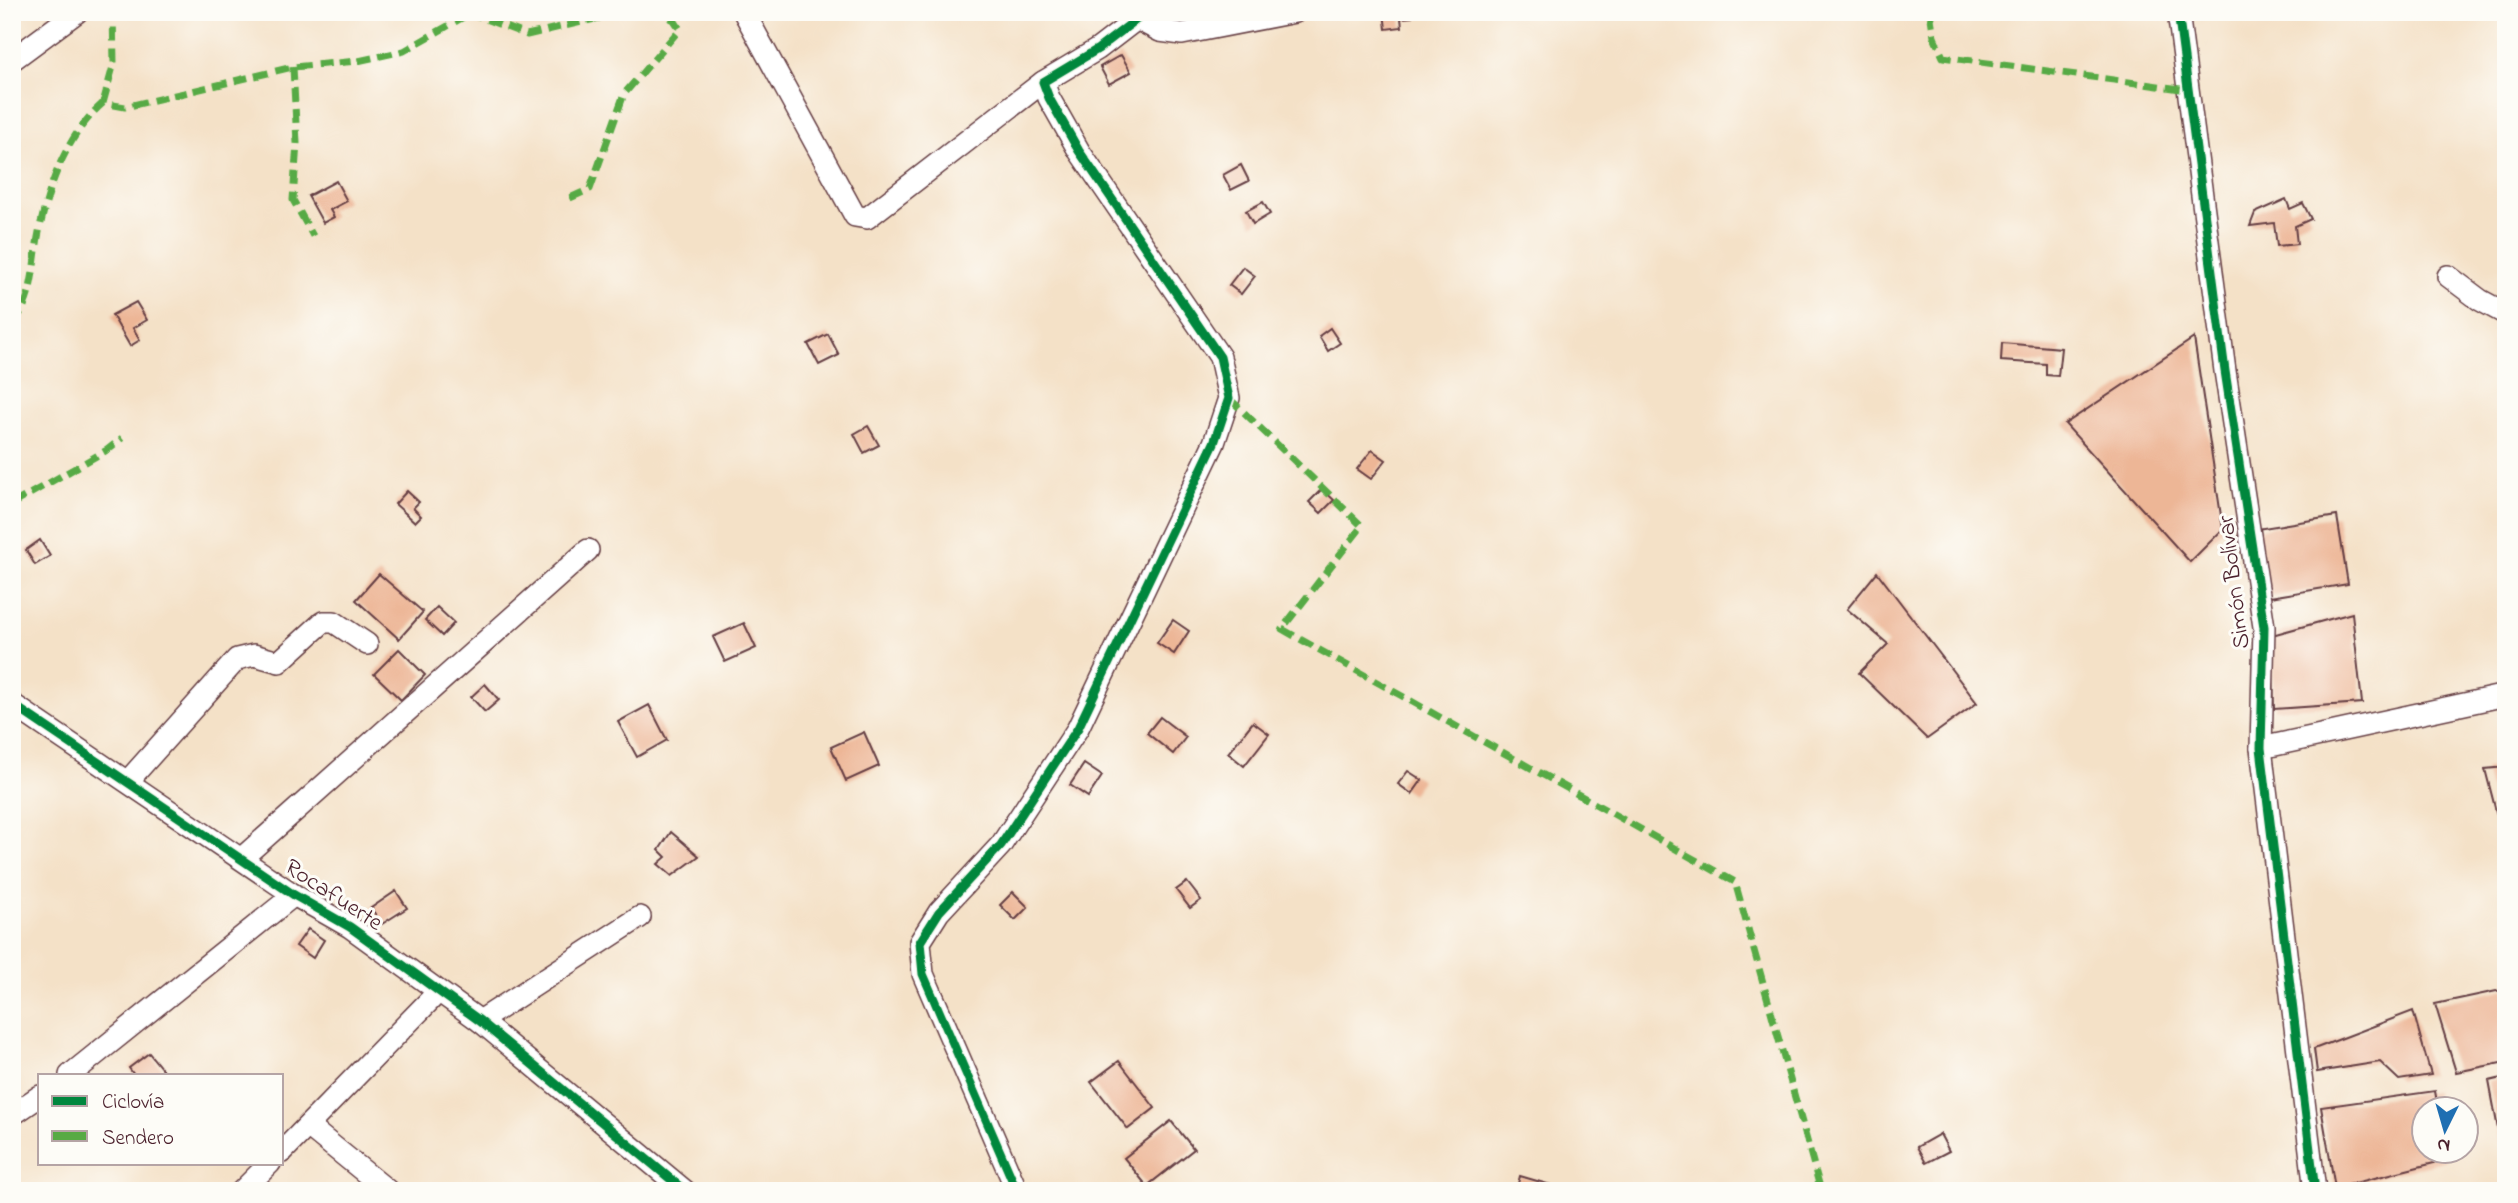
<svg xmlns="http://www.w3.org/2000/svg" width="2518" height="1203" font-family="'Indie Flower',sans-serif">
<rect width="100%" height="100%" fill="#fdfcf7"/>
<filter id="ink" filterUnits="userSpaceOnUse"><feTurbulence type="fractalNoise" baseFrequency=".0143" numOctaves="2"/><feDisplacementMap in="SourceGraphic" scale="14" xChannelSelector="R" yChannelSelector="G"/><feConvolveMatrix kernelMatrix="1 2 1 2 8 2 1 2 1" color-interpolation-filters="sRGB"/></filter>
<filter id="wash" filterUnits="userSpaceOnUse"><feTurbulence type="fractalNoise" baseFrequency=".00686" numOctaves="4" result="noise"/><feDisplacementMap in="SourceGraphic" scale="28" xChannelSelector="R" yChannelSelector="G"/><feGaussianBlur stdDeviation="1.57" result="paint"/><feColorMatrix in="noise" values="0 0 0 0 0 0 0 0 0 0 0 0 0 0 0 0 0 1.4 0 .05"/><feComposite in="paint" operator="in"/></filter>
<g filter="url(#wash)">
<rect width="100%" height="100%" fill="#f4e1c7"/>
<g id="blocks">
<g fill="#edb696">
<polygon points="1384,12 1412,12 1412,17 1401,18 1402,27 1386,29"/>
<polygon points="1121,55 1131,72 1109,84 1100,67"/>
<polygon points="1241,165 1249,181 1231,190 1223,175"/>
<polygon points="336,181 347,201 330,210 334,217 323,223 308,196"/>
<polygon points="2286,199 2290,209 2303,203 2311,219 2295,226 2297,244 2277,246 2274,223 2250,226 2255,213"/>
<polygon points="1263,202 1270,214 1253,224 1246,211"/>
<polygon points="1243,267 1255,276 1241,294 1229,285"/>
<polygon points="136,302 147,320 133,328 140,340 130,346 112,315"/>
<polygon points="1330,328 1340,343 1328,351 1319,336"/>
<polygon points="828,334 839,355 819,365 808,344"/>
<polygon points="2194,338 2223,529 2190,562 2065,424"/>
<polygon points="2002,343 2061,348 2058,376 2046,375 2046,364 2001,361"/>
<polygon points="868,426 879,445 864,453 854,434"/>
<polygon points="1372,450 1386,460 1371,479 1357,469"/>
<polygon points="1322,489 1334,500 1321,513 1309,502"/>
<polygon points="407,491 419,502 413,508 421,516 415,522 395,504"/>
<polygon points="2337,516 2348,584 2270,597 2257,529"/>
<polygon points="40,540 50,556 35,565 26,550"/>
<polygon points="1877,572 1977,703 1927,739 1859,673 1888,644 1847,609"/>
<polygon points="379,574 423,612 399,639 356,600"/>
<polygon points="437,607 454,623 442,636 425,620"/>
<polygon points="2352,613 2362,703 2274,709 2272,635"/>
<polygon points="1173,620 1189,631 1174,654 1157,643"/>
<polygon points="744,623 756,648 725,662 713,637"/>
<polygon points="399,649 425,675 401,700 374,674"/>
<polygon points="485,684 499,700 485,712 471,697"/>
<polygon points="649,705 667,740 637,757 618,722"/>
<polygon points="1160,717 1186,737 1173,754 1147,733"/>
<polygon points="1253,722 1269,734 1244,766 1228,753"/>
<polygon points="864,732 879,766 846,781 831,747"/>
<polygon points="1084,764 1102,776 1088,797 1070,785"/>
<polygon points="2506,767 2506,826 2500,827 2485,769"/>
<polygon points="1408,771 1422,780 1412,794 1398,784"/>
<polygon points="671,832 699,856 672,876 658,864 666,857 659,850"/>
<polygon points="1187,882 1201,900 1190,908 1176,890"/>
<polygon points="396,891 407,908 382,924 371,908"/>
<polygon points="1013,892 1028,907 1015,920 1000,905"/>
<polygon points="308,929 324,940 313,958 296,946"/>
<polygon points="2506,989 2506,1062 2456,1072 2435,1004"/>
<polygon points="2413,1011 2431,1075 2399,1080 2380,1062 2317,1072 2314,1049"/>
<polygon points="149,1053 165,1073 134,1075 129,1068"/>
<polygon points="1119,1061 1155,1108 1128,1129 1091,1082"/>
<polygon points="2506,1077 2506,1143 2501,1145 2489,1081"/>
<polygon points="2435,1091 2438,1108 2424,1108 2424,1150 2445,1150 2446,1160 2335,1188 2321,1107"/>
<polygon points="1171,1121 1194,1149 1147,1186 1124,1158"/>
<polygon points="1940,1134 1949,1151 1926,1163 1917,1147"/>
<polygon points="1520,1176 1568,1190 1568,1191 1516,1191"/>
</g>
</g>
</g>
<g filter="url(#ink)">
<use href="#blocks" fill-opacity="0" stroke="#643c42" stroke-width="2"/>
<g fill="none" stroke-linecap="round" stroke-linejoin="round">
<g stroke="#643c42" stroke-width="24">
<g id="minor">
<polyline points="2178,12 2225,371 2264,627 2261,748 2315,1191"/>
<polyline points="745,14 855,216 867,218 1043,82"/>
<polyline points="1137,19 1160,31 1182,34 1295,12"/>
<polyline points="12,60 77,12"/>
<polyline points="2448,276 2480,300 2506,314"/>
<polyline points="12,704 294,895 350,927 480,1021 685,1191"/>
<polyline points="2261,748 2506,695"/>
<polyline points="128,781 237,659 254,655 279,662 323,622 334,622 367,644"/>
<polyline points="242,858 588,550"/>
<polyline points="480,1021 640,917"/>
<polyline points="70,1075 294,895"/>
<polyline points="12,1115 40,1096"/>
<polyline points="308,1126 388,1191"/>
<polyline points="282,1152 438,992"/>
<polyline points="242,1191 270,1163"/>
<polyline points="1017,1191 923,974 920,942 939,912 1001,845 1078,728 1214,443 1229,398 1220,357 1079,151 1049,98 1043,82 1098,49 1137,19 1141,12"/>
</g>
</g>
<use href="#minor" stroke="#fff" stroke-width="21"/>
<g stroke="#57aa44" stroke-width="7" stroke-dasharray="14 7" stroke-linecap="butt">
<polyline points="467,12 527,35 624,12"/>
<polyline points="1930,12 1934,37 1943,57 2188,90"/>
<polyline points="293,67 297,143 293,200 313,236"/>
<polyline points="103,103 114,63 113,12"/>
<polyline points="570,198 590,189 624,94 680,29 674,20 659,12"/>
<path d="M12,323c22,-20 21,-62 27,-91 10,-48 27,-96 64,-129l22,4 168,-40 65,-6 46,-10 63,-36"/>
<polyline points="1229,398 1362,526 1282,629 1735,882 1821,1191"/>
<polyline points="12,504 107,450 122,438"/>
</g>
<g stroke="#fdfcf7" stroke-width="13">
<g id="cycleway">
<polyline points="2178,12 2225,371 2264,627 2261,748 2315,1191"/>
<polyline points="12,704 294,895 350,927 480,1021 685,1191"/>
<polyline points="1017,1191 923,974 920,942 939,912 1001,845 1078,728 1214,443 1229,398 1220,357 1079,151 1049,98 1043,82 1098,49 1137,19 1141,12"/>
</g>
</g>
<use href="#cycleway" stroke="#00873e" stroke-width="9"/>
</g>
</g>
<g text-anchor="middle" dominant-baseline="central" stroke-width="6" stroke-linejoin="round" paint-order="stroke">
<g font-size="24" fill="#4a1f2b" stroke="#fdfcf7">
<text transform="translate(2235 582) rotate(-97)">Simón Bolívar</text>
<text transform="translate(333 896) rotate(33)">Rocafuerte</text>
</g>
</g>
<rect width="2518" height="1203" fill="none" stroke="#fdfcf7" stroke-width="42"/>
<rect x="38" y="1074" width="245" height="91" fill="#fdfcf7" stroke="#b5a4a5" stroke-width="2"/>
<rect x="52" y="1096" width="35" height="10" fill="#00873e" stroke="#b5a4a5" stroke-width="2"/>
<text x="102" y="1108" font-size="21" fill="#4a1f2b">Ciclovía</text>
<rect x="52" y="1131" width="35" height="10" fill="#57aa44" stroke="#b5a4a5" stroke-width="2"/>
<text x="102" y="1144" font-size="21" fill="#4a1f2b">Sendero</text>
<g transform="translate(2445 1130) rotate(185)"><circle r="33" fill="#fdfcf7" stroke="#b5a4a5" stroke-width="2"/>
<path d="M0-5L12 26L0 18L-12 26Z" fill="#1f6fb2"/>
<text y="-10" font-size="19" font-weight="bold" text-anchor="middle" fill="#4a1f2b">N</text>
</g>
</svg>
